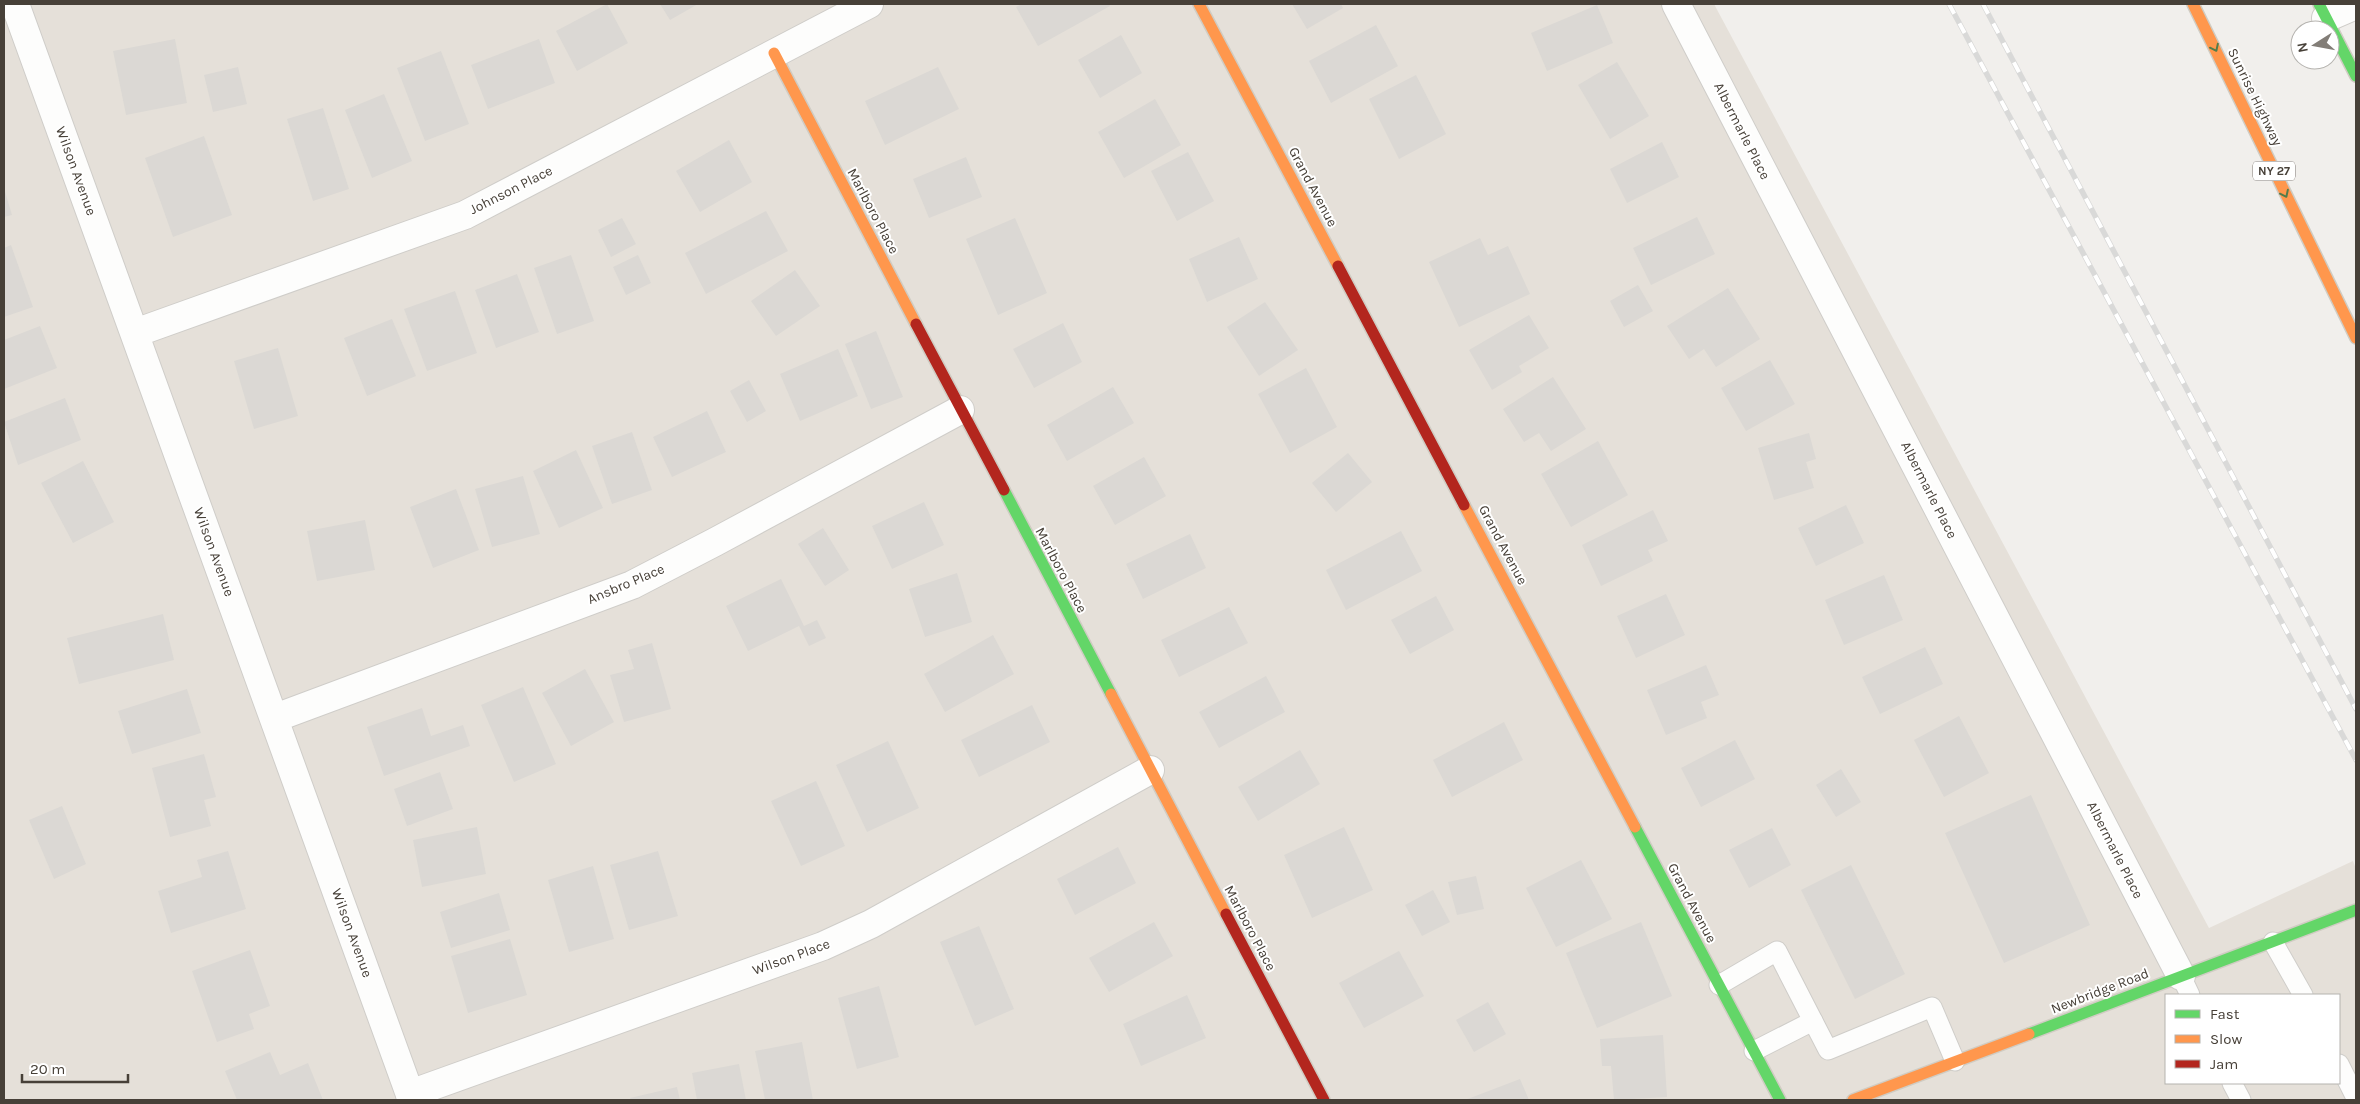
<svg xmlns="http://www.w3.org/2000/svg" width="2360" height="1104" font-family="Karla,sans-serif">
<rect width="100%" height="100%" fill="#f1efec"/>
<path fill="#e5e0d9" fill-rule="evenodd" d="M4,4h1710l495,924 144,-67 3,8v231h-2352zM2166,995h173v88h-173z"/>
<g fill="#dbd8d4">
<polygon points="607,4 628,43 577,71 556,31"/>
<polygon points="660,4 698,4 670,20"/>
<polygon points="1022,4 1109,4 1110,6 1038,46 1016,7"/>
<polygon points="1292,4 1341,4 1343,8 1307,29"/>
<polygon points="1597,5 1613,43 1547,71 1531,33"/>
<polygon points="1376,25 1398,66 1331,103 1309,61"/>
<polygon points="1121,35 1142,73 1100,98 1078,60"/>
<polygon points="175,39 187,103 126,115 113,51"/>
<polygon points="539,39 555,83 488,109 471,65"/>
<polygon points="441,51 469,124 425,141 397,68"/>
<polygon points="1617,62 1649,116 1610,139 1578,85"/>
<polygon points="238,67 247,104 213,112 204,75"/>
<polygon points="938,67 959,109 885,145 865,101"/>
<polygon points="1416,75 1446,134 1399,159 1369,99"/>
<polygon points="384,94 412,161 372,178 345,110"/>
<polygon points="1155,99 1181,145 1124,178 1098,132"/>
<polygon points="323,108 349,189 313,201 287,119"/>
<polygon points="204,136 232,215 173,237 145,158"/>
<polygon points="729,140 752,182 700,212 676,171"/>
<polygon points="1662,142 1679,177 1627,203 1610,169"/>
<polygon points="1188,152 1214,201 1177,221 1151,171"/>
<polygon points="966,157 982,197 929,218 913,179"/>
<polygon points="4,188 12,215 4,217"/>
<polygon points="766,211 788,251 706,294 685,253"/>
<polygon points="1697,217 1715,254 1651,285 1633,248"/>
<polygon points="622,218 636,244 611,257 598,230"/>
<polygon points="1015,218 1047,293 998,315 966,239"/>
<polygon points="1239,237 1258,279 1207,302 1189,259"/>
<polygon points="1480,238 1488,255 1508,246 1530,294 1459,327 1429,262"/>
<polygon points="11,245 33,307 4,317 4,248"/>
<polygon points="571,255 594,321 557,334 534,268"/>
<polygon points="638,255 651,283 626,295 613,267"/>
<polygon points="795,270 820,306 776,336 751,301"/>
<polygon points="517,274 539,332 496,348 475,290"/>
<polygon points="1638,285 1653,311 1624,327 1610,301"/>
<polygon points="1728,288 1760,339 1716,367 1704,349 1689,359 1667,326"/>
<polygon points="455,291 477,353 427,371 404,309"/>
<polygon points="1265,302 1298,350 1259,376 1227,327"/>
<polygon points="1529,315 1549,348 1519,366 1522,372 1492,390 1469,350"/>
<polygon points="392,319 416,376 367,396 344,338"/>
<polygon points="1063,323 1082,362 1034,388 1013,349"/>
<polygon points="40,326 57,368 4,389 4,340"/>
<polygon points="876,331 903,397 871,409 845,344"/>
<polygon points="278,348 298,416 254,429 234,361"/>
<polygon points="838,349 858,396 800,421 780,374"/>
<polygon points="1770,360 1795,404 1746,431 1721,388"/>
<polygon points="1306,368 1337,427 1290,453 1258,394"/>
<polygon points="1553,377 1586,429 1551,451 1539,433 1524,442 1503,409"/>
<polygon points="749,380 766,411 747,422 730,391"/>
<polygon points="1113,387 1134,423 1067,461 1047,425"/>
<polygon points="65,398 81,440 18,465 4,422"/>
<polygon points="707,411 726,452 672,477 653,437"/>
<polygon points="632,432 652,490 612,504 592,446"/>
<polygon points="1809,433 1816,459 1806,462 1814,488 1774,500 1758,448"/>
<polygon points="1598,441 1628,495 1571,527 1541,474"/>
<polygon points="576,450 603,508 559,528 533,471"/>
<polygon points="1348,453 1372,482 1336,512 1312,483"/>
<polygon points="1144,457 1166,496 1115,525 1093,486"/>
<polygon points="83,461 114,522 73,543 41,483"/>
<polygon points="523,476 540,534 492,547 475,489"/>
<polygon points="456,489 479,550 433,568 410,507"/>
<polygon points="924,502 944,545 892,569 872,526"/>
<polygon points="1846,505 1864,543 1816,566 1798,528"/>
<polygon points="1653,510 1668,541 1648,550 1653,561 1601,586 1582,545"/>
<polygon points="365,520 375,570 317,581 307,531"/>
<polygon points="823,528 849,570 825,586 798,544"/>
<polygon points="1401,531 1422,571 1346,610 1326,570"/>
<polygon points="1190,534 1206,568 1143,599 1126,564"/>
<polygon points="957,573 972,622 925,637 909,589"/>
<polygon points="1884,575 1903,620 1844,645 1825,600"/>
<polygon points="781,579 804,626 817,620 826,638 809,646 799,626 748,651 726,606"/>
<polygon points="1666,594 1685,635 1636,658 1617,616"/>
<polygon points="1436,596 1454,630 1410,654 1391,620"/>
<polygon points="1229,607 1248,643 1179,677 1161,640"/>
<polygon points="163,614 174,660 79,684 67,638"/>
<polygon points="993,635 1014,674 945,712 924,674"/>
<polygon points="652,643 671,709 624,722 610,675 634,669 628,650"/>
<polygon points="1925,647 1943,684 1880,714 1862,677"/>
<polygon points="1706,665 1719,695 1701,702 1707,718 1666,735 1647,690"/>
<polygon points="585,669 614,722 571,746 542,693"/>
<polygon points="1266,676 1285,712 1219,748 1199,712"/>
<polygon points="523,687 556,764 514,782 481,705"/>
<polygon points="187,689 201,733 132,754 118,711"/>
<polygon points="1032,705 1050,742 979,777 961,740"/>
<polygon points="422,708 431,736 463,725 470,746 384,776 367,727"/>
<polygon points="1959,716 1989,773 1944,797 1914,740"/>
<polygon points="1504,722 1523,760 1452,797 1433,760"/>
<polygon points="1735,740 1755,779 1701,807 1681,768"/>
<polygon points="888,741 919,808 867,832 836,765"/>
<polygon points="1300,750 1320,784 1258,821 1238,787"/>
<polygon points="204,754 216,797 204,800 211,826 170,837 152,768"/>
<polygon points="1841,769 1861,802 1836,817 1816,785"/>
<polygon points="440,772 453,809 407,826 394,789"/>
<polygon points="816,781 845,846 801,866 771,801"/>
<polygon points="2031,795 2090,925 2004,963 1945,833"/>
<polygon points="62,806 86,864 54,879 29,820"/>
<polygon points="477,827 486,874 422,887 413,840"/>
<polygon points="1344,827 1373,890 1312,918 1284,855"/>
<polygon points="1772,828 1791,865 1749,888 1729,850"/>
<polygon points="1118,847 1136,883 1075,915 1057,879"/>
<polygon points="228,851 246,909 171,933 158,891 202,877 197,860"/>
<polygon points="658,851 678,916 629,930 610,865"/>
<polygon points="1581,860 1612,919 1556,947 1526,888"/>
<polygon points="1851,865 1905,974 1855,999 1801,890"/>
<polygon points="593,866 614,939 569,952 548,880"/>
<polygon points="1476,876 1484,909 1457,915 1448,882"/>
<polygon points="1433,890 1450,922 1422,936 1405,905"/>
<polygon points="499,893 510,930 451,948 440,912"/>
<polygon points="1154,922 1173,956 1109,992 1089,958"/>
<polygon points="1641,922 1672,996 1597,1028 1566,953"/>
<polygon points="979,926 1014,1009 975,1026 940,942"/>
<polygon points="510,939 527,995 468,1013 451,956"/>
<polygon points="250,950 270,1006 249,1014 254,1029 217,1042 192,971"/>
<polygon points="1399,951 1424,996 1364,1028 1339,983"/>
<polygon points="879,986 899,1057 857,1069 838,998"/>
<polygon points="1187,995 1206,1038 1141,1066 1123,1024"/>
<polygon points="1488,1002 1506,1034 1474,1052 1456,1020"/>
<polygon points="1663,1035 1667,1097 1614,1100 1611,1066 1602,1066 1600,1039"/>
<polygon points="802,1042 813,1100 765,1100 755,1051"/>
<polygon points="270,1052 280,1075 308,1063 323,1100 237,1100 225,1071"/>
<polygon points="739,1064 746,1100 697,1100 692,1073"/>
<polygon points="1520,1079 1529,1100 1465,1100"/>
<polygon points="677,1087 680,1100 631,1100 630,1098"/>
</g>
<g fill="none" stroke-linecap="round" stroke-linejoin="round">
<g stroke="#cfcdc9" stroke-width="21">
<g id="lane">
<polyline points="2273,942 2303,995"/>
<polyline points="2181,976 2190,995"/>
<polyline points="1719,985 1777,951 1813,1021 1754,1051"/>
<polyline points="1813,1021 1828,1050 1932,1007 1955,1061"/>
<polyline points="2339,1064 2356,1098"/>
<polyline points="2232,1083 2241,1100"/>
</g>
</g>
<g stroke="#cfcdc9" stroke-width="30">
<g id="street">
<polyline points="15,4 412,1100"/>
<polyline points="1676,4 2181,976"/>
<polyline points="2326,18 2356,5"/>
<polyline points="135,333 465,215 869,4"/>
<polyline points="275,718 632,585 715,542 960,410"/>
<polyline points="410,1094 823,946 871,924 1150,770"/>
</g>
</g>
<g stroke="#d0ccc3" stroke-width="14">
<g id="fast">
<polyline points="2319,4 2356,76"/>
<polyline points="1004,490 1111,694"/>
<polyline points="1635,827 1780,1100"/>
<polyline points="2029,1034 2356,910"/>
</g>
</g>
<g stroke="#d0ccc3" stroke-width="14">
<g id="slow">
<polyline points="1199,4 1338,266"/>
<polyline points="2193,4 2356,338"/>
<polyline points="774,53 916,324"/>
<polyline points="1464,505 1635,827"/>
<polyline points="1111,694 1226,914"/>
<polyline points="1853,1100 2029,1034"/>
</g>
</g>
<g stroke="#d0ccc3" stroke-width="14">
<g id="jam">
<polyline points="1338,266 1464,505"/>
<polyline points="916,324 1004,490"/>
<polyline points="1226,914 1324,1100"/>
</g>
</g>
<use href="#lane" stroke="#fdfdfc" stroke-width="19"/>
<use href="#street" stroke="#fdfdfc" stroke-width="28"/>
<use href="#fast" stroke="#63d668" stroke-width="11"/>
<use href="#slow" stroke="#ff974d" stroke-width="11"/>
<use href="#jam" stroke="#b3261e" stroke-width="11"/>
<g stroke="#d9d9d8" stroke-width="5.5">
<g id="rail">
<polyline points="1949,4 2356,760"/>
<polyline points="1983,4 2356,709"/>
</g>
</g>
<use href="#rail" stroke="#fff" stroke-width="4" stroke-dasharray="11" stroke-linecap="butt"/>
</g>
<defs><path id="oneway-chevron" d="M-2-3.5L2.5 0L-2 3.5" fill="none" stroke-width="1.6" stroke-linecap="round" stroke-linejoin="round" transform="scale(1.25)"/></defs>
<g stroke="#527c4b">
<use href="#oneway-chevron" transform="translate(2215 48) rotate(64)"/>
<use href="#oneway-chevron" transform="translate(2285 194) rotate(64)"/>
</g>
<g text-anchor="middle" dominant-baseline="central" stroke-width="4" stroke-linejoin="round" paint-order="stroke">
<rect fill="#fff" stroke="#7e7974" stroke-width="1" x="2253" y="161.5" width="42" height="19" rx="4"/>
<g font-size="12" font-weight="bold" fill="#474038">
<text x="2274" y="171">NY 27</text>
</g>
<g font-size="14" fill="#474038" stroke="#fff">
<text transform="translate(2255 97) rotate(64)">Sunrise Highway</text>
<text transform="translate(1742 131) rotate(63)">Albermarle Place</text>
<text transform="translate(76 171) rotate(70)">Wilson Avenue</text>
<text transform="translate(1313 187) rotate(62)">Grand Avenue</text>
<text transform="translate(511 190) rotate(-27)">Johnson Place</text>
<text transform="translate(873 211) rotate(62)">Marlboro Place</text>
<text transform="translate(1929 490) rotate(63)">Albermarle Place</text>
<text transform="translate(1503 545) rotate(62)">Grand Avenue</text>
<text transform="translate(214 552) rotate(70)">Wilson Avenue</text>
<text transform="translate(1061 570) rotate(62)">Marlboro Place</text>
<text transform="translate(626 584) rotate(-23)">Ansbro Place</text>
<text transform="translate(2115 850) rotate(63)">Albermarle Place</text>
<text transform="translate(1692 903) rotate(62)">Grand Avenue</text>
<text transform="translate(1250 928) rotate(62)">Marlboro Place</text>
<text transform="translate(352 933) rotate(70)">Wilson Avenue</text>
<text transform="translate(791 957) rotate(-20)">Wilson Place</text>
<text transform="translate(2100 991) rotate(-21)">Newbridge Road</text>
</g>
</g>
<rect width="2360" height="1104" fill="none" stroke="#474038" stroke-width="10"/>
<rect x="2165" y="994" width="175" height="90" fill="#ffffff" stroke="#b5b3af"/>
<rect x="2175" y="1010" width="25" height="8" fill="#63d668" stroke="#b5b3af"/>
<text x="2210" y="1019" font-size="15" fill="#474038">Fast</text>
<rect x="2175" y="1035" width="25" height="8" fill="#ff974d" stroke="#b5b3af"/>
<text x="2210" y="1044" font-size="15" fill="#474038">Slow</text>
<rect x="2175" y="1060" width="25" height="8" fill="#b3261e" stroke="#b5b3af"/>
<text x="2210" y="1069" font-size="15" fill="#474038">Jam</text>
<g transform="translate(2315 45) rotate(259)"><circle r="24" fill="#ffffff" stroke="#b5b3af"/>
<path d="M0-4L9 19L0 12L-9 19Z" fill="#827d77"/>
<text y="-8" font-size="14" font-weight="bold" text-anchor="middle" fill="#474038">N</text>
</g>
<path d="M22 1074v8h106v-8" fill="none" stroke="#474038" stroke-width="2.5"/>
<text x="30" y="1074" font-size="15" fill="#474038" stroke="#ffffff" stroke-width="4" paint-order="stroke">20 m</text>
</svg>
